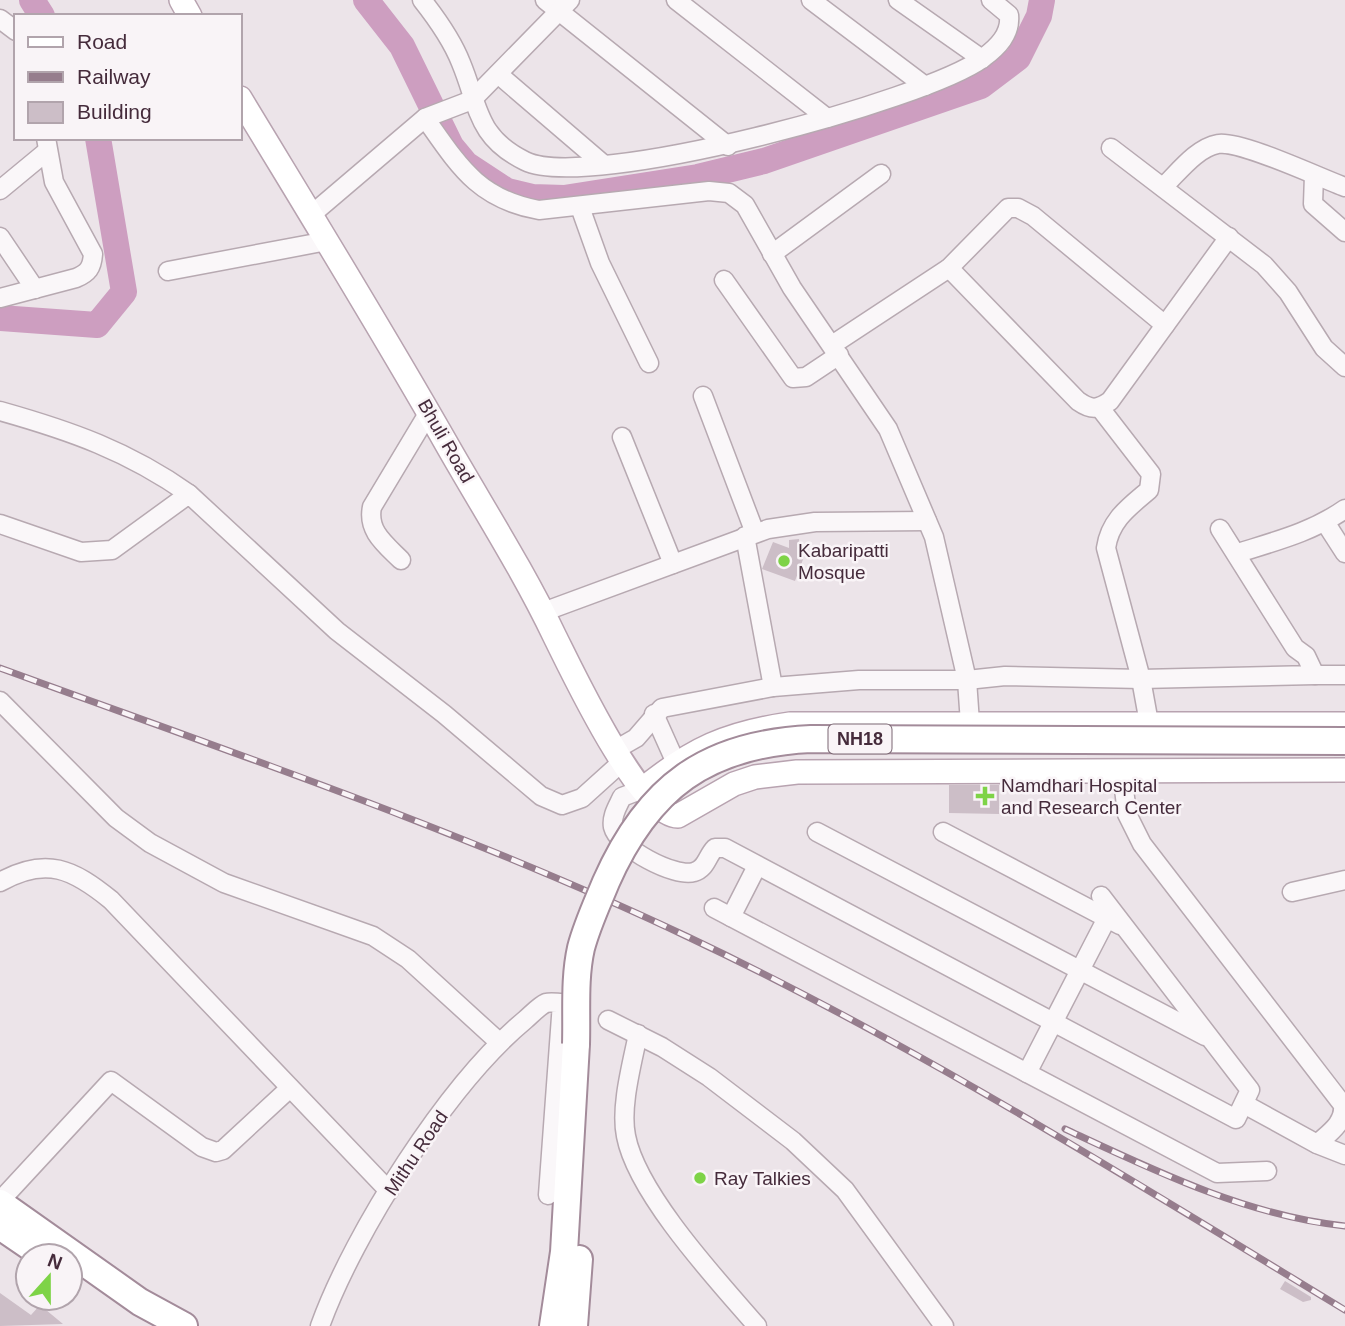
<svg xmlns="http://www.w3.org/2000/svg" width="1345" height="1326" font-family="Arial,sans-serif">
<rect width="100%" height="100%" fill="#ece4e9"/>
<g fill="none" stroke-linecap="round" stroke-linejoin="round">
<g stroke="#cd9ec0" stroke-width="26">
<polyline points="32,0 42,16"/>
<polyline points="366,0 402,46 451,146 466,164 507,191 532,197 564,198 698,177 764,161 981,86 1018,58 1039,16 1042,0"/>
<polyline points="0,318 97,325 124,292 98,138"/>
</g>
</g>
<g fill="#ccbec7">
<polygon points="799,539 800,552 805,554 795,581 762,569 773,542 789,548 789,540"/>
<polygon points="949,785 999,785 999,814 949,813"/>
<polygon points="1285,1281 1311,1297 1311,1300 1303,1302 1280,1289"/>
<polygon points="0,1293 31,1315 40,1305 63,1324 0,1326"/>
</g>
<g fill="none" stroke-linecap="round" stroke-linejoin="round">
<g stroke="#b7a9b1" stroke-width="21">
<g id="minor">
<path d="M422,0c15,19 30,40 39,63 18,43 15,74 64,98 62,31 400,-60 458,-103 15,-11 28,-24 26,-43l-18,-15"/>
<polyline points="545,0 728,146"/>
<polyline points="676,0 827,118"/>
<polyline points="811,0 925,86"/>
<polyline points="898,0 982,59"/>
<polyline points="0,19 16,31"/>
<polyline points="498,74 603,164"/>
<path d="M425,118c34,48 53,81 114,92l170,-19 20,2 16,12 47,83 96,141 46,108 33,143 3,43"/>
<polyline points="1111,148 1264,265 1288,292 1324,348 1345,367"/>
<polyline points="1314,175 1313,204 1345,232"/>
<path d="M1163,187c15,-14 33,-39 55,-43 22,-4 102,34 127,43"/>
<polyline points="0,190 46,152"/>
<polyline points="580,207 600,263 649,363"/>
<polyline points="311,215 425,118 472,100 570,0"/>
<polyline points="0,237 35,289"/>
<polyline points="772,254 881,174"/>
<path d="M949,268l129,133c13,9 19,9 32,0l119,-164"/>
<polyline points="168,271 327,241"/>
<polyline points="724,280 793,378 806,377 839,355"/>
<path d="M0,298l76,-20c12,-5 16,-10 17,-24l-39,-72 -8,-44"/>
<polyline points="832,345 949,268 1008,208 1018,208 1033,216 1165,325"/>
<polyline points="703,396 755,533"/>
<path d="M1100,408l51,66 -2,16c-20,17 -39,30 -43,58l35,131 8,44"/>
<path d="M0,411c71,20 128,40 189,83"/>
<polyline points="622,437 673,564"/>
<polyline points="1325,522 1345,553"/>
<polyline points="0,524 81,552 112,550 189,494 337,631 444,714 541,796 562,805 582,798 623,761"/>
<polyline points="745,536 773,687"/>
<path d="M1238,553c38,-12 74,-21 107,-44"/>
<path d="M401,560c-16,-16 -34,-29 -29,-53l57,-95"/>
<polyline points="543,612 768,529 815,522 927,521"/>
<polyline points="1315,675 1345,675"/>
<polyline points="0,701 116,818 150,843 224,883 373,936 408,959 499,1042"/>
<polyline points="654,714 676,763"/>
<polyline points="615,750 636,738 662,708 773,687 859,680 967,680 1005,676 1141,679 1315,675 1306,656 1295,648 1220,529"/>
<path d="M1122,772l5,42 15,30 201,261c2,18 -14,28 -26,39"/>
<path d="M643,789l-21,8c-4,9 -11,19 -9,30 5,21 62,51 81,45 12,-3 13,-16 21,-24h10l511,271 14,-29 -149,-194"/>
<polyline points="817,832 1205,1036"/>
<polyline points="943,832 1120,925"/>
<path d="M0,882c46,-26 73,-13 111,18l278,291"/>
<polyline points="1292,892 1345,880"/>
<polyline points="714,908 1217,1173 1267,1171"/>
<polyline points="731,917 757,866"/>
<polyline points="608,1020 662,1047 709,1077 793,1141 845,1190 944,1326"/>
<path d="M638,1034c-6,30 -18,73 -12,102 11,58 92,145 131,190"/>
<polyline points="1027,1073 1107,918"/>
<polyline points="1244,1104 1317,1144 1345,1155"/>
<polyline points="0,1201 111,1081 202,1147 216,1152 223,1150 290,1088"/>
<path d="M320,1326c34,-94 128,-242 205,-306 6,-5 14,-14 21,-17 4,-1 12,0 16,0l-14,192"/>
</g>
</g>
<g stroke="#b8a3b0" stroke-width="26">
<g id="major">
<polyline points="181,0 190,16"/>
<path d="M240,98c69,114 140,229 206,345 37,65 77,127 109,194 17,34 85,179 123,179l56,-32 21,-7 42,-5 548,-2"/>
<path d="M643,789c49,-40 84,-56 147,-65h555"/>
</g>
</g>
<g stroke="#a38b9a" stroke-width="30">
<g id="highway">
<polyline points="0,1203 140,1302 184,1326"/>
<polyline points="0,1226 44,1256"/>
<polyline points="553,1326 564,1252 576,1044"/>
<polyline points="574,1326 579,1259"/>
</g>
</g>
<use href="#minor" stroke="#faf7f9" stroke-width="18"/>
<use href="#major" stroke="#fff" stroke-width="23"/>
<use href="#highway" stroke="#fff" stroke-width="26"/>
<g stroke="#967d8d" stroke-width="7">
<g id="rail">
<path d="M0,668c230,84 464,163 686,268 229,108 443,243 659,374"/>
<path d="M1065,1129c88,41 182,87 280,97"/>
</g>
</g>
<use href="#rail" stroke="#f9f4f7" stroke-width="4.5" stroke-dasharray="13" stroke-linecap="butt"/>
<g stroke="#a38b9a" stroke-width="30" stroke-linecap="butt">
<path id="highway-bridge" d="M576,1044c1,-32 -2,-65 5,-96 6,-23 16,-44 25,-66 42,-95 100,-138 205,-143l534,2"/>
</g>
<use href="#highway-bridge" stroke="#fff" stroke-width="26"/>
</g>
<g fill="#7ed347" stroke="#f9f4f7" stroke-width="2.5">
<circle cx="784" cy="561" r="7"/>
<path d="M981.5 785.5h7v7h7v7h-7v7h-7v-7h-7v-7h7z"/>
<circle cx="700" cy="1178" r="7"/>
</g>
<g text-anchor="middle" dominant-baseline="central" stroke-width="5" stroke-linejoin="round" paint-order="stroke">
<rect fill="#f9f4f7" stroke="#7b6773" stroke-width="2" x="828.5" y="724.5" width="63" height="29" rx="5"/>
<g font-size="18" font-weight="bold" fill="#452b3b">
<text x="860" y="739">NH18</text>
</g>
<g font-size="19" fill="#452b3b" stroke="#f9f4f7">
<text transform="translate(446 441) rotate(60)">Bhuli Road</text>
<text transform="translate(416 1153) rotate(-56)">Mithu Road</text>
</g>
<g font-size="19" fill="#452b3b" stroke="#f9f4f7" text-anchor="start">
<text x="798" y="550">Kabaripatti<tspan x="798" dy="22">Mosque</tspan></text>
<text x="1001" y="785">Namdhari Hospital<tspan x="1001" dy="22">and Research Center</tspan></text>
<text x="714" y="1178">Ray Talkies</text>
</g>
</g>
<rect x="14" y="14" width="228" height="126" fill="#f9f4f7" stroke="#b1a4ac" stroke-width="2"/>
<rect x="28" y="37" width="35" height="10" fill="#ffffff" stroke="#b1a4ac" stroke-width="2"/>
<text x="77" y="49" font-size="21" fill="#452b3b">Road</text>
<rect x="28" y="72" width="35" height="10" fill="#967d8d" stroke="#b1a4ac" stroke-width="2"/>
<text x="77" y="84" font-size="21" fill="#452b3b">Railway</text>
<rect x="28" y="102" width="35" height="21" fill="#ccbec7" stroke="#b1a4ac" stroke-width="2"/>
<text x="77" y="119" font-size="21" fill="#452b3b">Building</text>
<g transform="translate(49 1277) rotate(21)"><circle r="33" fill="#f9f4f7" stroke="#b1a4ac" stroke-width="2"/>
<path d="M0-5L12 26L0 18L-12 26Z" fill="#7ed347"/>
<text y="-10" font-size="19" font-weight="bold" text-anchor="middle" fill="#452b3b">N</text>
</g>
</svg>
